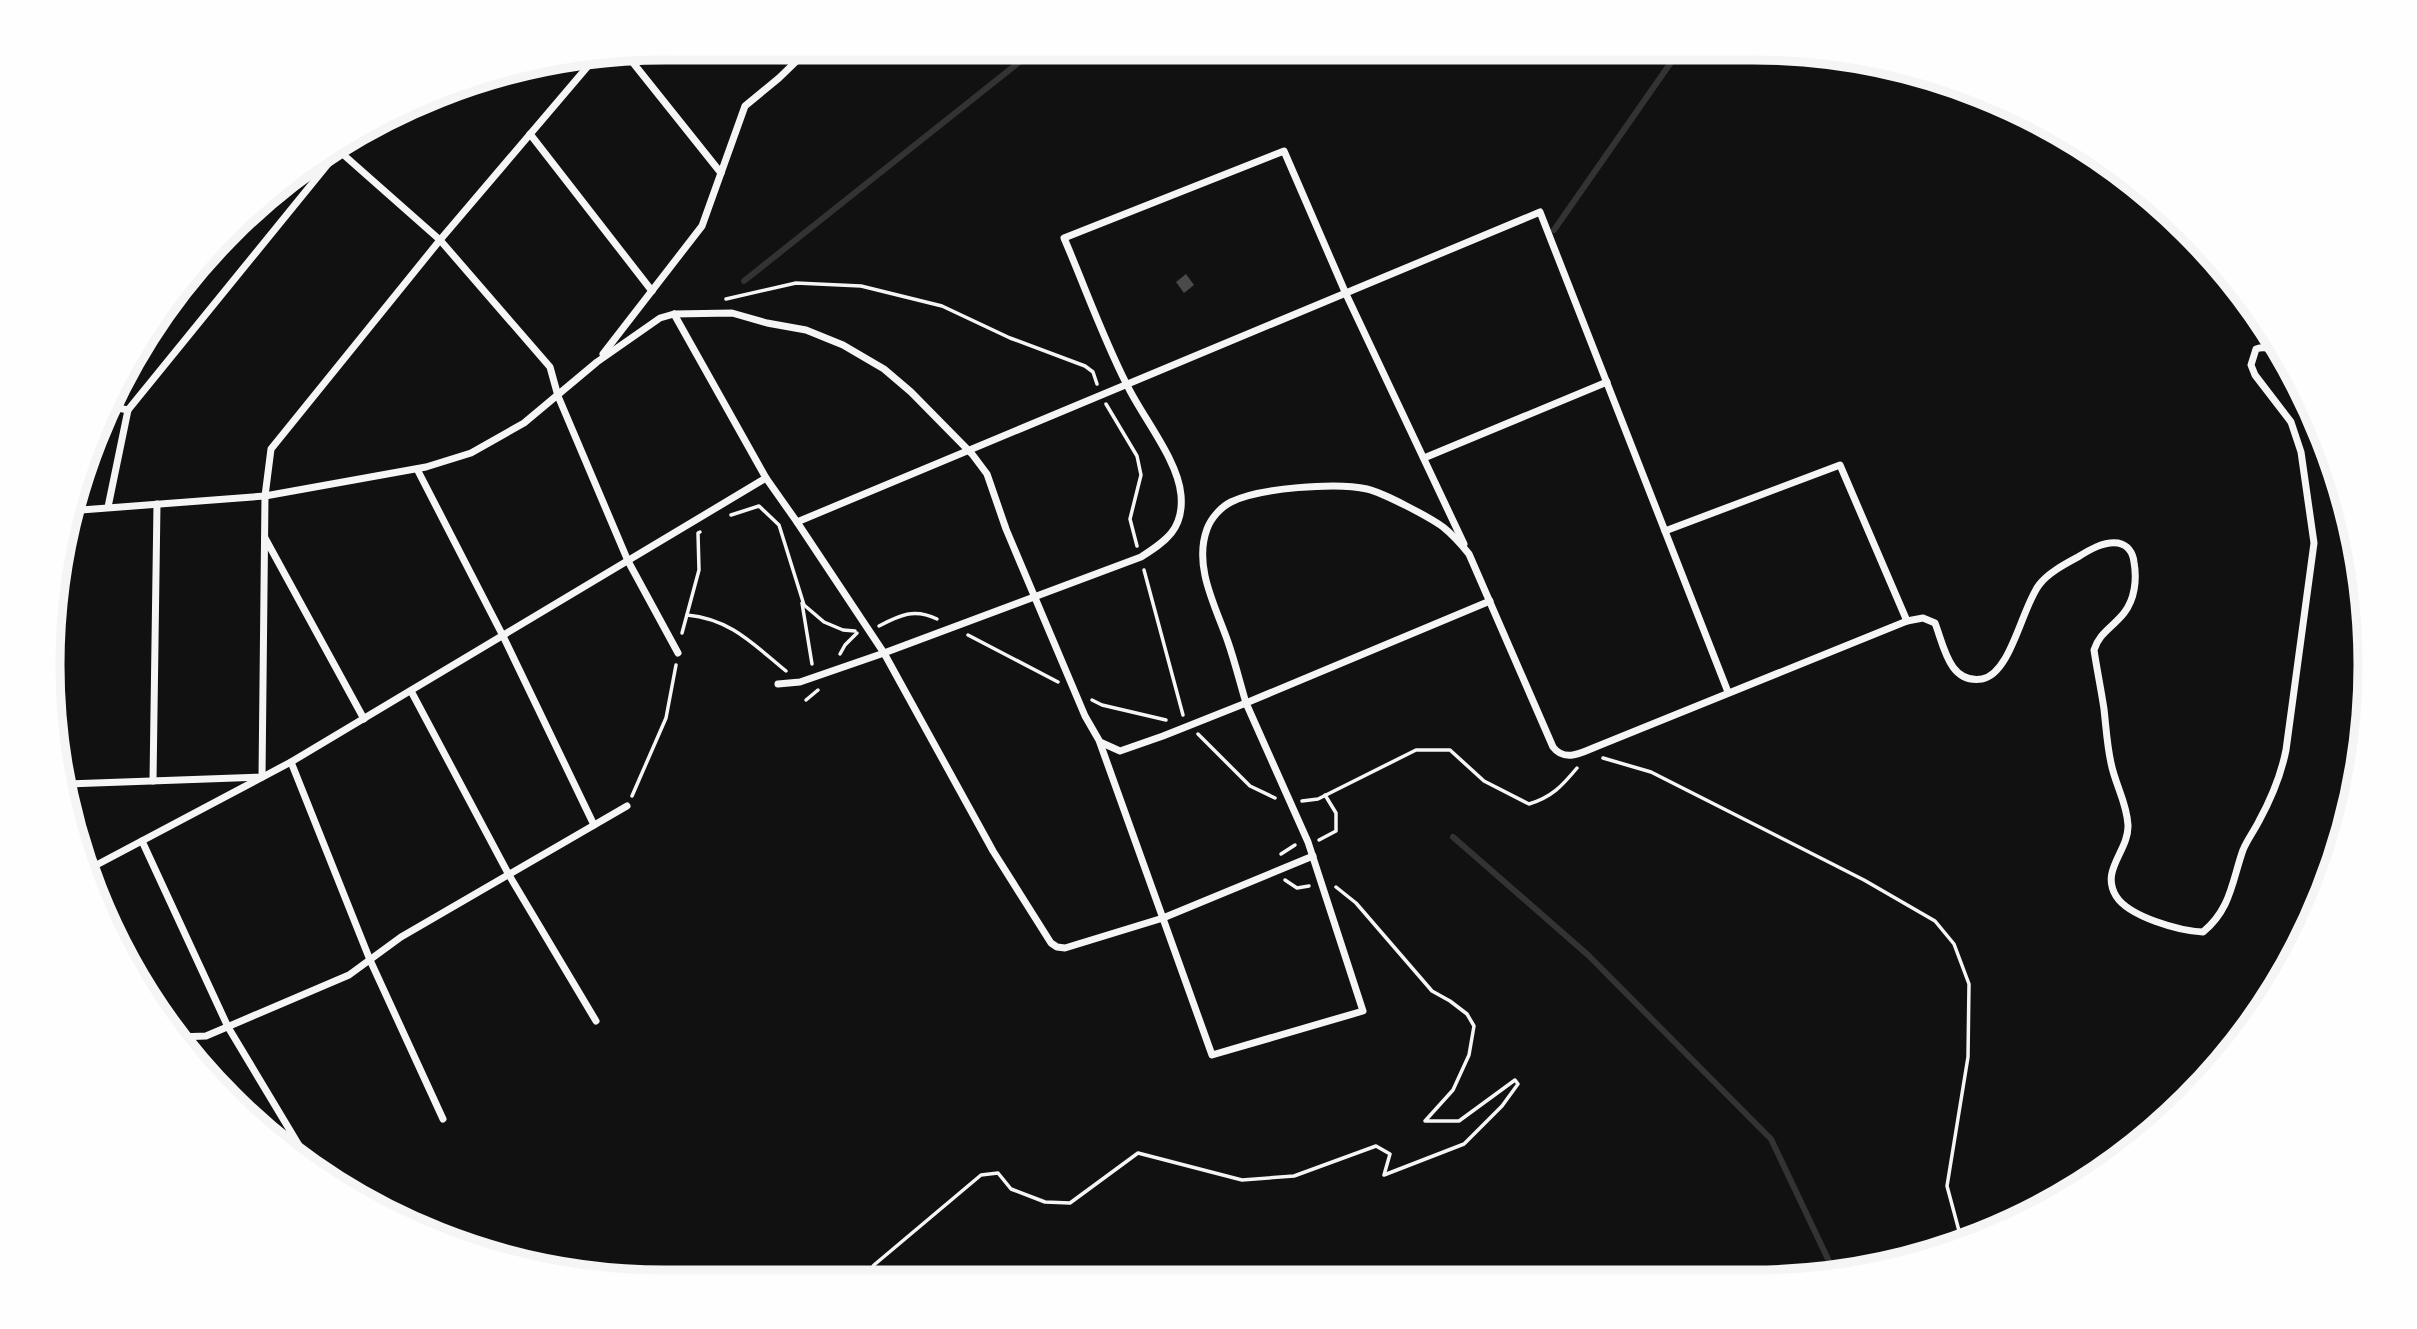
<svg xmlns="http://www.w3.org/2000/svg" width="2417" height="1329" font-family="Raleway,sans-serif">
<rect width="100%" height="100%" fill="#111"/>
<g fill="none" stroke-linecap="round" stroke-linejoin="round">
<g stroke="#333" stroke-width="6">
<polyline points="1554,230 1681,48"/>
<polyline points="744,281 1037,48"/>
<polyline points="1453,837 1588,955 1771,1139 1836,1276"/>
</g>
</g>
<polygon fill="#4a4a4a" points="1186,274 1194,285 1184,293 1176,282"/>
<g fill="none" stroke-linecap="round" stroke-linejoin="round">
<g stroke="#f5f5f5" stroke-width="3.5">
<polyline points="726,299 796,283 861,286 942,306 1010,338 1085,366 1093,372 1097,384"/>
<polyline points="1106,404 1137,456 1141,475 1130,519 1137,546"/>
<polyline points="731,515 759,506 779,525 804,605 824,622 843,630 855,631"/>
<polyline points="1144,570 1183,715"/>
<polyline points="802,603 812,664"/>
<path d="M687,615c44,4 67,30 99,56"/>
<path d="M879,626c21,-11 35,-18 58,-7"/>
<polyline points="682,633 699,570 698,533 700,532"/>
<polyline points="968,635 1058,682"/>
<polyline points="840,654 845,645 857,633"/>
<polyline points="806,700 818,690"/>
<polyline points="1092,700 1102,705 1166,720"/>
<polyline points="1198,734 1250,786 1275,798"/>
<polyline points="1603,758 1651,772 1864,880 1935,921 1954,944 1969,984 1968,1057 1947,1186 1962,1242"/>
<polyline points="632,796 666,718 676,665"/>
<path d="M1302,801l16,-2 98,-49h34l34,31 45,23c23,-7 33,-18 48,-36"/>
<polyline points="1319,840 1336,831 1336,813 1325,795"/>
<polyline points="1281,854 1295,845"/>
<polyline points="1285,880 1297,888 1309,886"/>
<polyline points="863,1280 874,1265 981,1175 998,1173 1011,1189 1045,1202 1070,1203 1138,1153 1242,1180 1294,1176 1376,1146 1390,1154 1384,1175 1464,1144 1502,1106 1518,1084 1515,1080 1459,1121 1425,1121 1453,1090 1469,1055 1474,1026 1467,1014 1450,1001 1432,991 1356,903 1336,887"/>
</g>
<g stroke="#f5f5f5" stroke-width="7">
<polyline points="626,54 721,173"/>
<polyline points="530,134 652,291"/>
<polyline points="337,149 440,240 550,367 558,396 628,561 678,653"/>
<polyline points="293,173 335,152"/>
<polyline points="674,314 766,478"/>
<polyline points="603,354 702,226 745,106 779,78 811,47"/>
<polyline points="113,407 128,410"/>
<polyline points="1424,458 1607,382"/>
<polyline points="417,469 503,636 594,825"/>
<polyline points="108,507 128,410 341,148"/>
<path d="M68,511l197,-15 161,-29 45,-14 53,-30 73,-61 63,-44 14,-4 58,-1 35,10 39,7 37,15 41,24 27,23 61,62 15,20 19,55 79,187 15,26 20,9 43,-15 83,-33c-6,-20 -11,-41 -18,-61 -12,-35 -35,-75 -21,-113 4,-11 14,-22 24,-27 27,-14 106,-20 136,-13 17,4 62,28 76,38 10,8 18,17 26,27l84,193c12,16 30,5 45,-1l309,-125 16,-3 12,5c9,23 14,61 47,56 29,-5 40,-72 57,-94 9,-12 26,-21 39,-28 11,-7 26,-16 40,-14 10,2 15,10 16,19 3,17 1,37 -10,51 -11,14 -25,20 -30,37 3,20 7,39 10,59 2,18 3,36 7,54 4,21 16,40 17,62 1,26 -28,45 -12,71 13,21 64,35 87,36 28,-23 29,-51 40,-82 4,-10 11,-19 16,-29 12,-22 22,-46 27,-71l28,-207 -13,-91 -10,-30 -36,-47 -4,-10 5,-16c13,-4 20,3 30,10"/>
<polyline points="797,522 1540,212 1728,692"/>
<polyline points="1665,531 1840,465 1907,621"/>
<polyline points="265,538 364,719"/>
<path d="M778,684l22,-2 84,-29 257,-96c25,-16 43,-28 40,-62 -3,-35 -38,-77 -54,-110 -24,-47 -42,-98 -63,-147l220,-87 62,143 118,250"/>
<polyline points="411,691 509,875 596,1021"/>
<polyline points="1100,743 1212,1055 1363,1011 1308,842 1246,703 1490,601"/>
<polyline points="291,762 370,960 443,1119"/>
<polyline points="153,781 157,504"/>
<polyline points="67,784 262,777 265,496 271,449 440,240 594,59"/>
<polyline points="142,841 228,1027 300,1147"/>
<polyline points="87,870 291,762 766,478 797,522 884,653 993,851 1051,943 1057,947 1065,948 1163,918 1313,856"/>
<polyline points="179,1037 206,1036 349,975 401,937 627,806"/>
</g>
</g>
<path d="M0 0H2417V1329H0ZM665 60H1753A605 605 0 0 1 2358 665V665A605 605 0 0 1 1753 1270H665A605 605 0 0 1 60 665V665A605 605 0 0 1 665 60Z" fill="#fefefe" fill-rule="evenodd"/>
<path fill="none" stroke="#f5f5f5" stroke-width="9" d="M665 60H1753A605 605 0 0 1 2358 665V665A605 605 0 0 1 1753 1270H665A605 605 0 0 1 60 665V665A605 605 0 0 1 665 60Z"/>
</svg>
